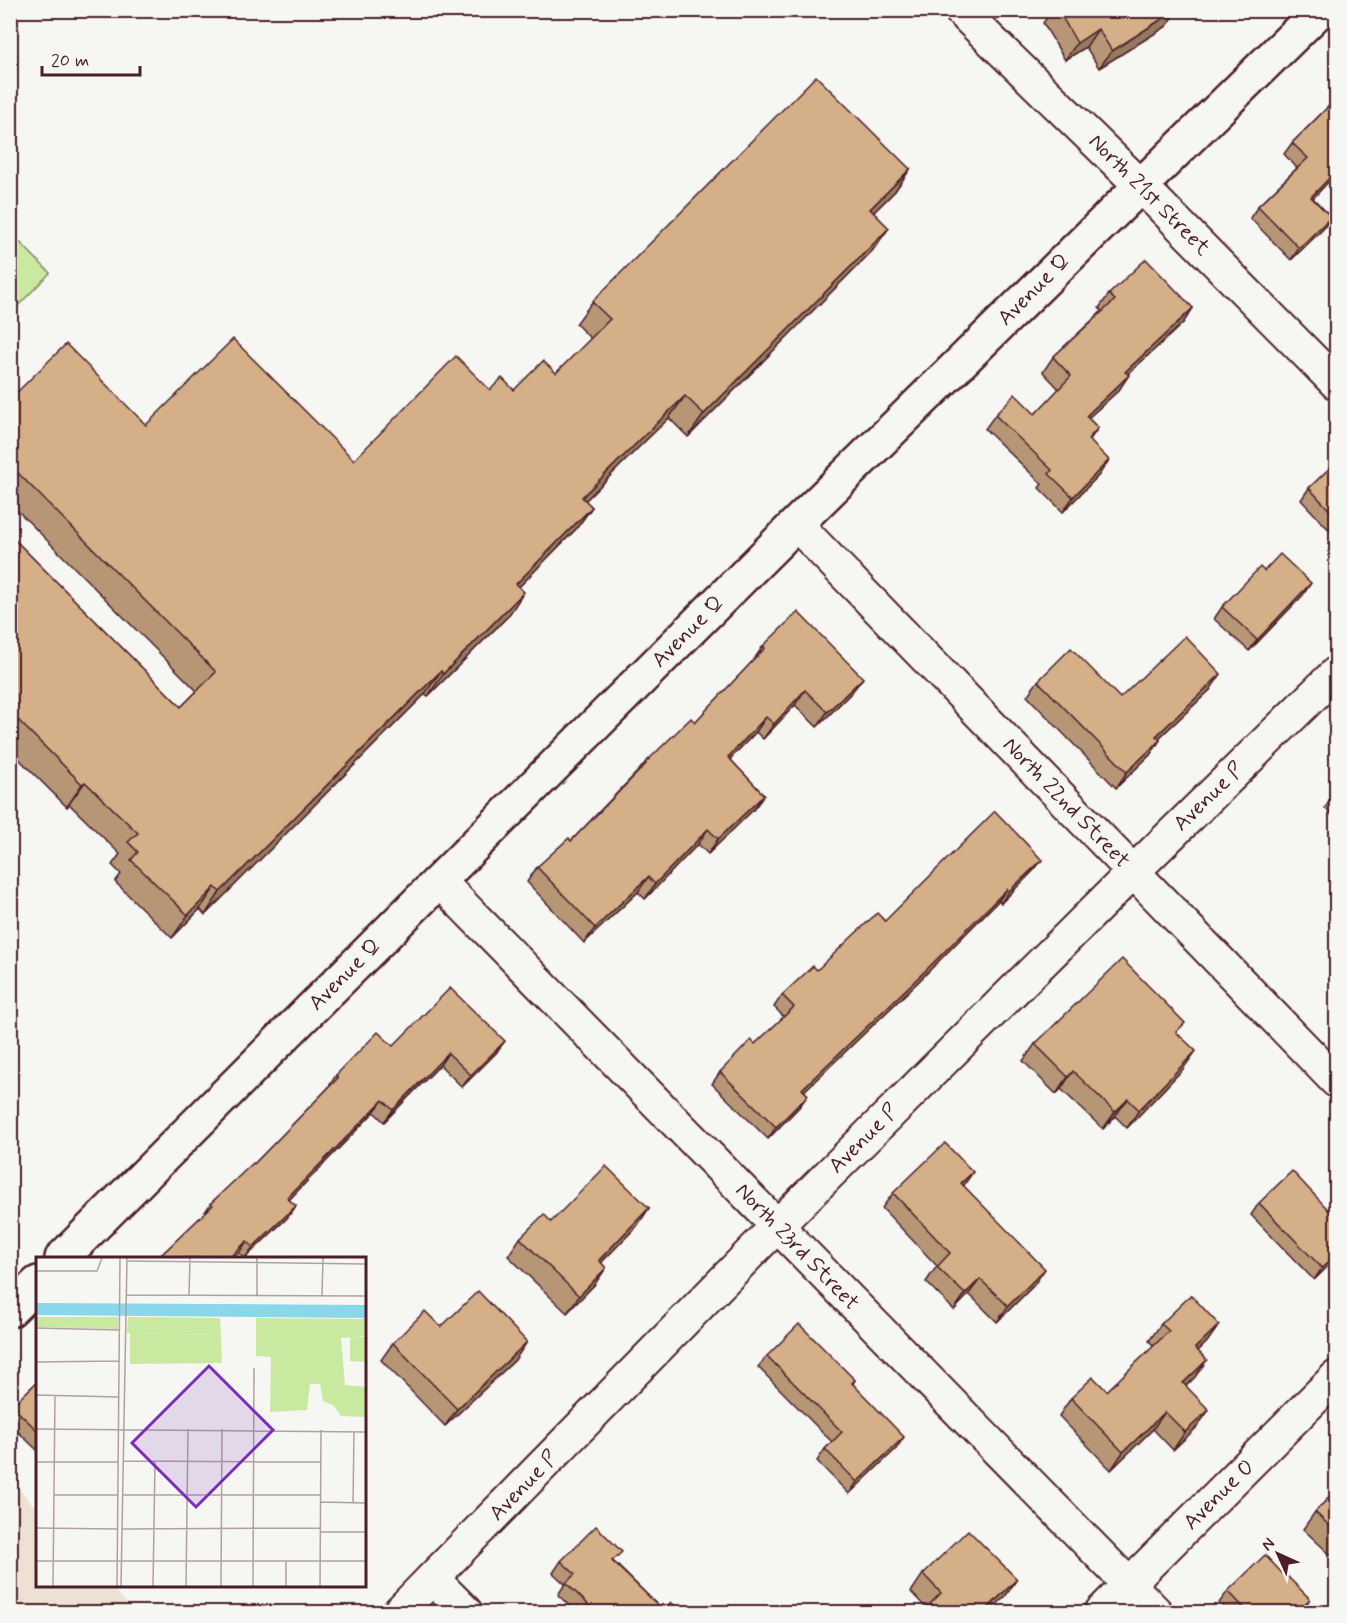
<svg xmlns="http://www.w3.org/2000/svg" width="1347" height="1623" font-family="Mynerve,sans-serif">
<rect width="100%" height="100%" fill="#f6f6f2"/>
<filter id="ink" filterUnits="userSpaceOnUse"><feTurbulence type="fractalNoise" baseFrequency=".0167" numOctaves="2"/><feDisplacementMap in="SourceGraphic" scale="12" xChannelSelector="R" yChannelSelector="G"/><feConvolveMatrix kernelMatrix="1 2 1 2 8 2 1 2 1" color-interpolation-filters="sRGB"/></filter>
<g filter="url(#ink)">
<polygon fill="#ece1d2" points="11,1480 37,1509 38,1586 110,1586 135,1612 11,1612"/>
<polygon fill="#cae9a0" stroke="#8a8466" stroke-width="1.5" points="11,233 50,273 11,313"/>
<g fill="none" stroke-linecap="round" stroke-linejoin="round">
<g stroke="#4a1f2b" stroke-width="36">
<g id="street">
<polyline points="960,10 1141,186 1336,383"/>
<polyline points="796,524 1336,1081"/>
<polyline points="439,881 1156,1612"/>
<polyline points="433,1579 466,1612"/>
<polyline points="399,1612 777,1226 1133,872 1336,673"/>
<polyline points="1101,1612 1336,1377"/>
</g>
</g>
<g stroke="#4a1f2b" stroke-width="38">
<g id="secondary">
<polyline points="62,1258 796,524 1320,10"/>
<polyline points="10,1310 38,1283"/>
</g>
</g>
<use href="#street" stroke="#f6f6f2" stroke-width="32"/>
<use href="#secondary" stroke="#f6f6f2" stroke-width="33"/>
</g>
<g fill="#b79674" stroke="#4a1f2b" stroke-width="1.5">
<polygon points="1052,10 1178,10 1167,26 1099,68 1086,47 1065,60 1043,23"/>
<polygon points="1336,99 1313,198 1331,217 1323,229 1291,260 1250,218 1258,206 1297,168 1284,154 1292,143"/>
<polygon points="910,169 895,191 874,212 873,250 688,437 669,418 642,444 585,501 592,507 576,529 519,587 509,615 428,696 425,694 205,915 200,909 172,938 115,882 121,874 112,865 120,854 69,804 67,807 10,750 10,535 181,707 197,691 10,503 10,399 146,425 354,460 490,390 514,390 556,373 591,339 576,324 592,302"/>
<polygon points="1109,294 1193,308 1183,323 1128,374 1119,390 1088,418 1098,428 1089,441 1099,475 1063,512 1039,488 1042,484 985,429 995,415 1035,414 1059,389 1043,372 1053,357 1102,311 1099,308"/>
<polygon points="1336,462 1336,537 1301,500 1309,488"/>
<polygon points="1264,571 1303,595 1249,651 1214,619 1222,607"/>
<polygon points="763,646 852,692 817,727 795,705 763,739 756,732 730,759 764,795 754,809 708,854 698,844 645,899 638,892 584,943 527,882 537,867 571,841 640,769 645,763 695,722 753,661"/>
<polygon points="1038,681 1120,698 1210,690 1159,738 1160,740 1150,755 1116,788 1027,696"/>
<polygon points="1336,791 1336,820 1325,808"/>
<polygon points="1042,860 1033,871 1001,903 999,900 919,981 804,1091 808,1095 799,1107 768,1139 712,1084 720,1072 755,1044 784,1017 774,1007 782,995 885,921"/>
<polygon points="1177,1034 1183,1069 1127,1128 1115,1116 1103,1129 1061,1089 1056,1094 1023,1061 1035,1044"/>
<polygon points="393,1046 496,1053 462,1087 440,1065 384,1122 374,1112 289,1200 296,1206 287,1218 245,1258 239,1253 233,1258 158,1258 203,1215 211,1203 254,1164 328,1088 336,1075"/>
<polygon points="963,1186 1034,1285 997,1322 969,1294 954,1310 926,1282 937,1266 882,1208 893,1193"/>
<polygon points="1259,1203 1336,1258 1314,1280 1251,1215"/>
<polygon points="649,1208 637,1226 601,1263 606,1268 594,1285 567,1313 508,1256 520,1238 551,1222"/>
<polygon points="1161,1324 1219,1325 1207,1342 1198,1351 1195,1377 1186,1386 1197,1427 1173,1450 1153,1429 1111,1470 1059,1416 1071,1398 1107,1391 1154,1346 1149,1341"/>
<polygon points="441,1327 515,1360 445,1426 381,1360 393,1343"/>
<polygon points="767,1356 855,1380 853,1384 896,1449 849,1494 817,1461 825,1449 832,1442 758,1367"/>
<polygon points="38,1381 38,1449 37,1450 10,1424 10,1408"/>
<polygon points="1336,1490 1336,1560 1303,1529 1315,1512"/>
<polygon points="561,1561 614,1562 663,1610 681,1612 576,1612 558,1595 565,1584 553,1573"/>
<polygon points="923,1574 1005,1597 926,1608 911,1592"/>
<polygon points="1228,1591 1301,1611 1300,1612 1228,1612 1219,1603"/>
</g>
<g fill="#957a5e" stroke="#4a1f2b" stroke-width="1.5">
<polygon points="1176,10 1178,10 1167,26 1099,68 1112,51"/>
<polygon points="1098,29 1086,47 1065,60 1077,43"/>
<polygon points="910,169 895,191 854,232 870,209"/>
<polygon points="1336,171 1336,174 1303,209 1311,197"/>
<polygon points="1331,217 1323,229 1291,260 1299,248"/>
<polygon points="889,228 873,250 688,437 704,414"/>
<polygon points="1193,308 1183,323 1115,386 1125,372"/>
<polygon points="1129,375 1119,390 1075,430 1086,416"/>
<polygon points="685,396 669,418 642,444 566,520 582,497 658,422"/>
<polygon points="1109,460 1099,475 1063,512 1073,497"/>
<polygon points="592,507 576,529 500,606 516,584"/>
<polygon points="1311,583 1303,595 1249,651 1257,640"/>
<polygon points="524,592 509,615 428,696 443,674"/>
<polygon points="441,671 425,694 205,915 220,892"/>
<polygon points="1221,674 1210,690 1145,751 1156,736"/>
<polygon points="863,678 852,692 817,727 827,712"/>
<polygon points="805,690 795,705 763,739 774,724"/>
<polygon points="766,717 756,732 718,771 728,757"/>
<polygon points="1160,740 1150,755 1116,788 1127,772"/>
<polygon points="85,782 69,804 67,807 82,784"/>
<polygon points="764,795 754,809 708,854 718,839"/>
<polygon points="708,829 698,844 645,899 655,884"/>
<polygon points="1042,860 1033,871 1001,903 1009,891"/>
<polygon points="648,877 638,892 584,943 595,928"/>
<polygon points="215,887 200,909 172,938 188,915"/>
<polygon points="1007,889 999,900 919,981 794,1101 802,1089"/>
<polygon points="505,1041 496,1053 462,1087 471,1075"/>
<polygon points="1196,1051 1183,1069 1127,1128 1139,1110"/>
<polygon points="448,1053 440,1065 384,1122 393,1110"/>
<polygon points="1073,1071 1061,1089 1056,1094 1068,1077"/>
<polygon points="808,1095 799,1107 768,1139 776,1127"/>
<polygon points="1128,1099 1115,1116 1103,1129 1115,1112"/>
<polygon points="383,1100 374,1112 279,1210 287,1198"/>
<polygon points="973,1172 962,1188 961,1183"/>
<polygon points="296,1206 287,1218 245,1258 253,1247"/>
<polygon points="649,1208 637,1226 586,1278 599,1260"/>
<polygon points="247,1241 239,1253 233,1258 229,1258"/>
<polygon points="1336,1254 1336,1258 1314,1280 1322,1268"/>
<polygon points="606,1268 594,1285 567,1313 579,1296"/>
<polygon points="1045,1269 1034,1285 997,1322 1008,1306"/>
<polygon points="980,1279 969,1294 954,1310 965,1294"/>
<polygon points="1219,1325 1207,1342 1183,1365 1195,1348"/>
<polygon points="527,1342 515,1360 445,1426 457,1409"/>
<polygon points="1207,1360 1195,1377 1171,1400 1183,1383"/>
<polygon points="1209,1410 1197,1427 1173,1450 1185,1432"/>
<polygon points="1165,1412 1153,1429 1111,1470 1123,1452"/>
<polygon points="904,1437 896,1449 849,1494 857,1482"/>
<polygon points="1017,1579 1005,1597 989,1612 984,1612"/>
<polygon points="1310,1599 1301,1611 1300,1612 1296,1612"/>
</g>
<g fill="#d5af87" stroke="#4a1f2b" stroke-width="1.5">
<polygon points="1058,10 1176,10 1112,51 1098,29 1077,43"/>
<polygon points="816,76 910,169 870,209 889,228 704,414 685,396 658,422 582,497 592,507 516,584 524,592 443,674 441,671 220,892 215,887 188,915 131,860 138,852 128,842 138,833 85,782 82,784 10,712 10,535 181,707 216,672 10,465 10,399 66,344 146,425 233,339 354,460 456,356 490,390 502,378 514,390 543,361 556,373 610,319 592,302"/>
<polygon points="1336,99 1336,171 1311,197 1331,217 1299,248 1258,206 1308,158 1292,143"/>
<polygon points="1146,259 1193,308 1125,372 1129,375 1086,416 1098,428 1088,439 1109,460 1073,497 1049,474 1052,470 995,415 1015,394 1035,414 1071,376 1053,357 1115,300 1109,294"/>
<polygon points="1336,462 1336,517 1309,488"/>
<polygon points="1280,554 1311,583 1257,640 1222,607 1260,567 1264,571"/>
<polygon points="798,612 863,678 827,712 805,690 774,724 766,717 728,757 764,795 718,839 708,829 655,884 648,877 595,928 537,867 569,838 571,841 646,764 645,763 691,718 695,722 765,648 763,646"/>
<polygon points="1185,636 1221,674 1156,736 1160,740 1127,772 1038,681 1071,648 1120,698"/>
<polygon points="995,811 1042,860 1009,891 1007,889 927,969 802,1089 808,1095 776,1127 720,1072 751,1040 755,1044 794,1007 782,995 813,966 817,970 877,913 885,921"/>
<polygon points="1122,959 1185,1023 1176,1032 1196,1051 1139,1110 1128,1099 1115,1112 1073,1071 1068,1077 1035,1044"/>
<polygon points="450,988 505,1041 471,1075 448,1053 393,1110 383,1100 287,1198 296,1206 253,1247 247,1241 229,1258 158,1258 213,1205 211,1203 253,1163 254,1164 338,1078 336,1075 378,1032 393,1046"/>
<polygon points="945,1143 973,1172 961,1183 1045,1269 1008,1306 980,1279 965,1294 937,1267 950,1253 893,1193"/>
<polygon points="606,1166 649,1208 599,1260 606,1268 579,1296 520,1238 544,1214 551,1222"/>
<polygon points="1292,1171 1336,1218 1336,1254 1322,1268 1259,1203"/>
<polygon points="478,1291 527,1342 457,1409 393,1343 425,1311 441,1327"/>
<polygon points="1191,1295 1219,1325 1195,1348 1207,1360 1183,1383 1209,1410 1185,1432 1165,1412 1123,1452 1071,1398 1093,1377 1107,1391 1169,1331 1161,1324"/>
<polygon points="799,1324 855,1380 852,1383 904,1437 857,1482 825,1449 842,1432 767,1356"/>
<polygon points="38,1381 38,1431 12,1406"/>
<polygon points="1336,1490 1336,1532 1315,1512"/>
<polygon points="596,1526 622,1552 612,1561 663,1610 671,1602 681,1612 596,1612 566,1583 575,1574 561,1561"/>
<polygon points="968,1530 1017,1579 984,1612 922,1612 941,1593 923,1574"/>
<polygon points="1265,1555 1282,1573 1283,1572 1310,1599 1296,1612 1248,1612 1228,1591"/>
</g>
</g>
<g text-anchor="middle" dominant-baseline="central" stroke-width="4.5" stroke-linejoin="round" paint-order="stroke">
<g font-size="22" fill="#4a1f2b" stroke="#f6f6f2">
<text transform="translate(1149 195) rotate(45)">North 21st Street</text>
<text transform="translate(1034 290) rotate(-45)">Avenue Q</text>
<text transform="translate(688 632) rotate(-45)">Avenue Q</text>
<text transform="translate(1209 797) rotate(-44)">Avenue P</text>
<text transform="translate(1066 803) rotate(46)">North 22nd Street</text>
<text transform="translate(345 975) rotate(-45)">Avenue Q</text>
<text transform="translate(864 1139) rotate(-45)">Avenue P</text>
<text transform="translate(797 1247) rotate(46)">North 23rd Street</text>
<text transform="translate(524 1486) rotate(-46)">Avenue P</text>
<text transform="translate(1219 1495) rotate(-45)">Avenue O</text>
</g>
</g>
<g transform="translate(36 1257)">
<rect width="330" height="330" fill="#f6f6f2"/>
<path d="M0,60h82v12l-82,-2zM92,60l92,1 1,17 -94,-2zM220,61l110,1v17l-25,2 4,47 21,2v30l-25,-1 -8,-11 -10,-4 -3,-17h-10l-3,26 -37,2 1,-55 -15,-1z" fill="#cae9a0"/>
<path d="M94,76l91,2 1,28 -92,1z" fill="#cae9a0"/>
<path d="M314,80h16v25l-16,-1z" fill="#cae9a0"/>
<path d="M0,46l330,2v13l-330,-3z" fill="#89d7e8"/>
<path fill="none" stroke="#b1a0a2" stroke-width="1.5" d="M221,1v37M92,4l238,3M0,14h61l5,-13M91,38l239,1M153,38l1,-37M286,39l1,-38M0,71l83,2M0,105l83,-1M0,138l83,2M0,172l330,3M87,204l197,1M0,205h82M18,238h64M87,238h197M284,245l46,1M317,246l1,-71M0,271l81,1M86,272l198,-1M284,275h46M0,304h330M17,329l2,-190M81,329l3,-328M85,329l6,-328M117,329l2,-124M150,329l2,-157M185,329l1,-157M217,329l1,-218M250,329v-25M284,329l1,-156"/>
<path fill="#7b2cbf" fill-opacity="0.15" stroke="#7b2cbf" stroke-width="3" d="M173,109l64,64 -77,77 -64,-64z"/>
<rect width="330" height="330" fill="none" stroke="#4a1f2b" stroke-width="3"/>
</g>
<rect width="1347" height="1623" fill="none" stroke="#f6f6f2" stroke-width="36"/>
<rect x="18" y="18" width="1311" height="1587" fill="none" stroke="#4a1f2b" stroke-width="2" filter="url(#ink)"/>
<g transform="translate(1278 1554) rotate(315)" stroke="#f6f6f2" stroke-width="4.5" paint-order="stroke">
<path d="M0-4.5L10 22L0 15L-10 22Z" fill="#4a1f2b"/>
<text y="-9" font-size="16" font-weight="bold" text-anchor="middle" fill="#4a1f2b">N</text>
</g>
<path d="M42 66v9h98v-9" fill="none" stroke="#4a1f2b" stroke-width="3"/>
<text x="51" y="66" font-size="18" fill="#4a1f2b" stroke="#f6f6f2" stroke-width="4.5" paint-order="stroke">20 m</text>
</svg>
